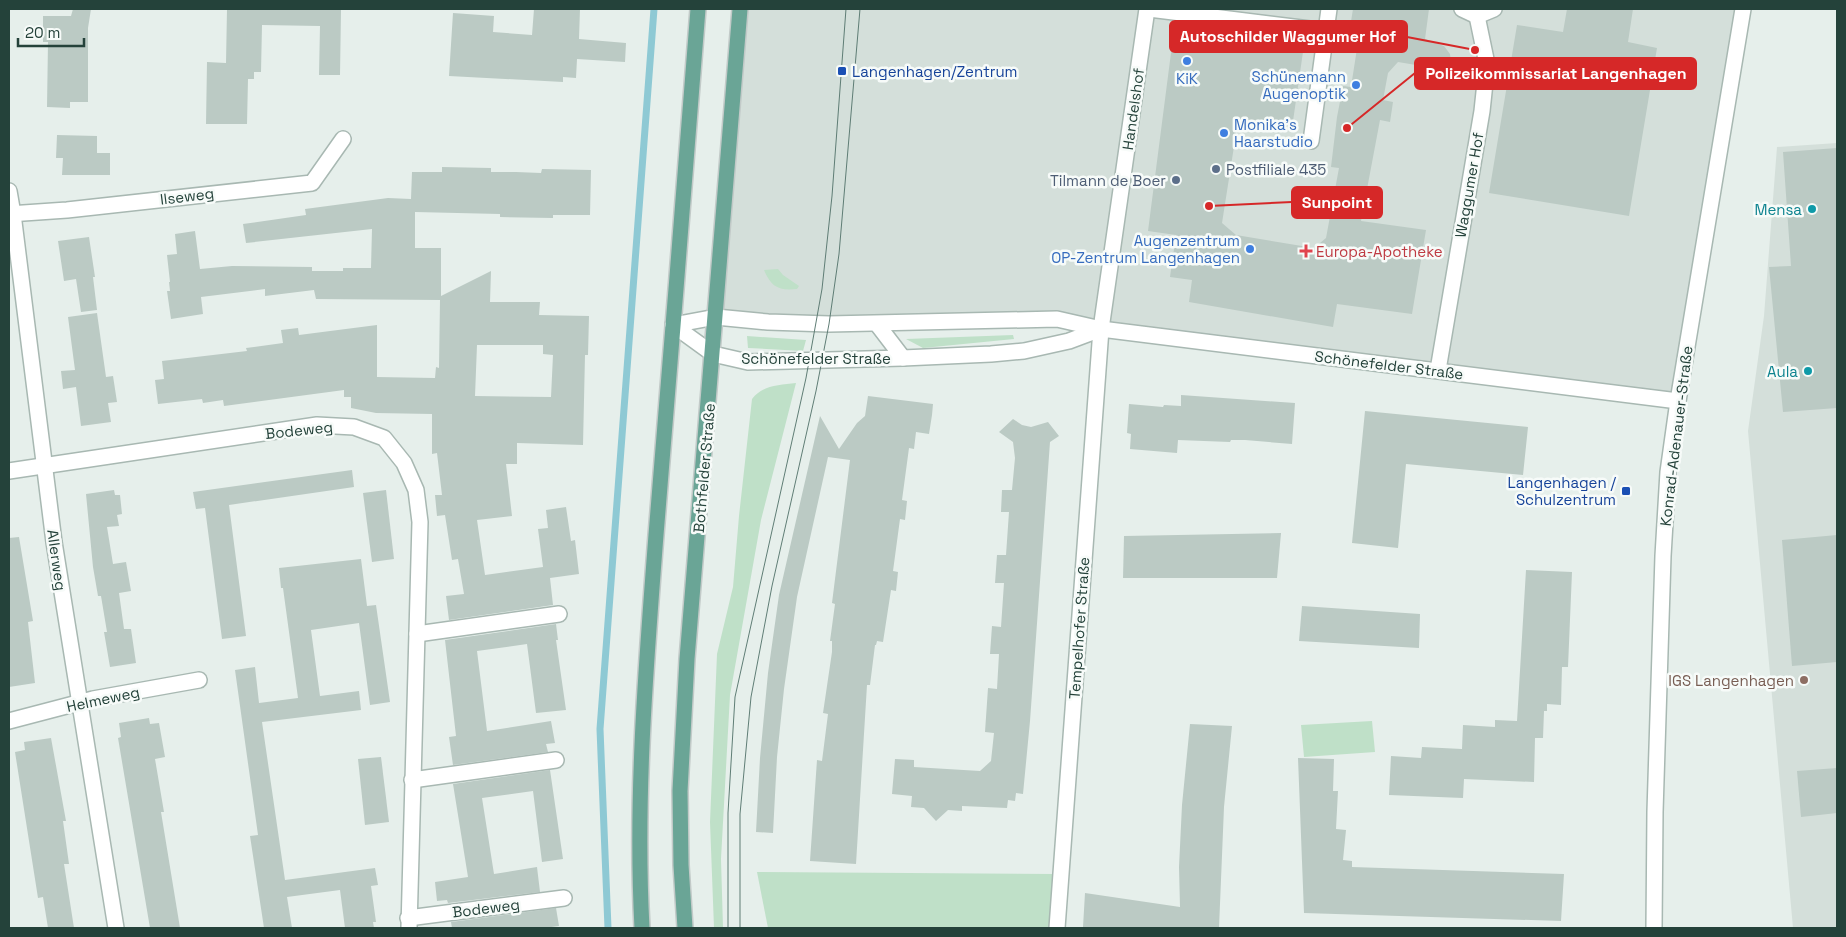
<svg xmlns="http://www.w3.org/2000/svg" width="1846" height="937" font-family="'Space Grotesk',sans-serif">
<rect width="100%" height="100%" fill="#e6efeb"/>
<g fill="#d4dfda">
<polygon points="740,9 1743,9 1678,401 1079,323 716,317"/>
<polygon points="1837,143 1837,928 1793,928 1748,431 1764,316 1777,147"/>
</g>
<g fill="#bfe0c8">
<path d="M778,269l5,6 16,11 -2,3c-18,2 -26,-2 -33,-19z"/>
<polygon points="1013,335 1014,339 923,348 906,339"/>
<polygon points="747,336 806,340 803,351 748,348"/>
<path d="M796,383l-35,137 -31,175 -9,164 2,69h-9l-4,-106 7,-168 16,-67 6,-71 13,-117c11,-14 27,-14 44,-16z"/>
<polygon points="1372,721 1375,752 1304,757 1301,725"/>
<polygon points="757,872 1054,874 1050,928 768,928"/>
</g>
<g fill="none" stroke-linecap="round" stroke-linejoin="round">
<polyline stroke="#8ec9d4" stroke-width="7" points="608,928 600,729 654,9"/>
</g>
<g fill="#bbcac4" fill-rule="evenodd">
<polygon points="73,9 91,9 88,28 88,102 70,102 70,108 47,107 48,42 43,42 43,16 71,16"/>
<polygon points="227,9 341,9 340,75 319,75 320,26 262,25 261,72 254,72 254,79 248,79 247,124 206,124 207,62 226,63"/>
<polygon points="534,9 580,9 579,39 626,43 625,62 577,59 576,78 563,77 563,82 449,76 453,13 494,16 493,32 532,35"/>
<polygon points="1353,9 1429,9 1425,39 1444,46 1450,54 1452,71 1398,62 1388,73 1383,100 1393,102 1390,122 1380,120 1361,221 1426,230 1412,314 1337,304 1333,327 1189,302 1192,280 1170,277 1176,235 1148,231 1175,22 1305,38 1292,128 1238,121 1222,223 1236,235 1314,248 1326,238 1339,168 1331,167 1337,117 1343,86 1351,87 1358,42 1348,40"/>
<polygon points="1567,9 1633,9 1628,42 1657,48 1629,216 1489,193 1517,25 1563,32"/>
<polygon points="57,135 97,136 97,153 110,153 110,175 62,175 63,158 56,158"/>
<polygon points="1837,148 1837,408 1783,412 1769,267 1791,266 1783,152"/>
<path d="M442,167l49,1v4h25l25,1 1,-4 49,1 -1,45h-37v3l-53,-1v-3l-85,-2v36h26v48l50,-25 -1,31h50l-1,13 50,1 -1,39h-3l-2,90 -66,-2v21h-11l6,52 -35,4 8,55 58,-8 -5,-38 10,-1 -2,-18 20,-3 5,34 4,-1 4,34 -29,4 3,27 -104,15 -3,-24 18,-2 -6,-35 -6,1 -7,-45 -8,1 -2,-21h7l-5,-42 -5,1v-40l-56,-1 -25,-5v-11h-7v-7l-120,16 -1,-6 -20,3 -1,-4 -44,5 -3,-24 9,-1 -2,-18 85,-10 -1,-3 37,-5 -2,-13 17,-2 1,7 78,-10v52l58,1 1,-11 3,1 1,-68 -124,-1 -2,-9 -49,6v-7l-64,8 2,17 -32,5 -4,-28h3l-1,-9h1l-3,-27 10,-1 -2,-20 20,-3 5,38 32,-3 80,1v4h31v-3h28l1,-39 -126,14 -3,-19 63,-9 -1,-6 83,-11 23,1 1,-27h30zM477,345h66v9l10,1 -2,42 -76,-1z"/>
<polygon points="89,237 95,277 93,277 97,310 81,312 76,279 64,281 58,241"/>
<polygon points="97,313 106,377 113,376 117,402 108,403 111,422 81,426 76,387 63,389 61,371 75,370 68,317"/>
<polygon points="1181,395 1295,403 1292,444 1245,440 1231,440 1230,442 1178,440 1177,453 1130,449 1131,434 1127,433 1129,404 1163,407 1164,405 1181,406"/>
<polygon points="868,396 933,404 932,415 929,434 916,432 914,449 909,448 902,500 907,501 905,520 900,519 893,571 898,572 896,591 891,590 883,642 877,641 876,645 875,645 870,685 867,685 856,864 810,861 817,760 822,761 828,714 823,713 832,652 832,641 830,641 835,604 832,603 850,460 828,457 797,597 784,689 777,757 773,833 756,832 760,758 768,673 779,595 820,416 839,449 857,423 865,416"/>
<polygon points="1365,411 1528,427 1523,475 1406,464 1398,548 1352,543"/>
<polygon points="1013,419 1022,425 1031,427 1048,422 1059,436 1050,442 1030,721 1023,794 1016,793 1015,801 1008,800 1007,808 962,806 962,811 948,810 936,821 924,808 911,807 912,796 892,794 895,759 914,760 914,767 980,771 991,761 994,733 985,732 988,688 997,689 999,654 990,654 992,626 1001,627 1004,583 995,583 997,555 1006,555 1009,512 1001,512 1002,490 1012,490 1015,458 1013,442 999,432"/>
<polygon points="352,470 354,487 229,505 246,636 222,639 205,508 196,509 193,492"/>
<polygon points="114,490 115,495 120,495 122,514 117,515 119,526 107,527 113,564 126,562 131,591 119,593 124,629 131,629 136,663 110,667 104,632 107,632 101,596 98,596 93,567 86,494"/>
<polygon points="386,490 394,559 372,562 363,493"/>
<polygon points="1281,533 1277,578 1123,578 1124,536"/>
<polygon points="1837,535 1837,662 1792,666 1782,540"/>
<polygon points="19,537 33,621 28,622 35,683 9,687 9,538"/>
<polygon points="361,559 367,606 376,605 390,702 370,705 359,623 311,630 320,696 359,691 361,710 262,722 285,880 375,868 378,885 371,886 376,922 373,922 374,928 345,928 340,890 287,897 292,928 264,928 250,836 258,835 235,670 255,667 259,703 298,698 283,588 281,588 279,568"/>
<polygon points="1526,570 1572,572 1568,667 1562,667 1561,705 1547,704 1547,711 1544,711 1543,738 1535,738 1534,782 1464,779 1463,798 1389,795 1391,756 1421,758 1422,747 1462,749 1463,725 1495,727 1495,720 1517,721"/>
<polygon points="1302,606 1420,614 1419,648 1299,641"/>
<polygon points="556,624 558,640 556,640 566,710 536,713 527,644 477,651 487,731 551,721 555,743 546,744 548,752 453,765 449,737 456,736 445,640"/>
<polygon points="149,718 150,724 159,723 165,757 155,759 164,812 161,812 180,928 150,928 118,738 121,737 119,723"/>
<polygon points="1190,724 1232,726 1224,807 1219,928 1097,928 1083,927 1085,893 1180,907 1179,867 1182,805"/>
<polygon points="51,738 66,821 63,821 69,864 64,864 74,928 48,928 43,897 38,898 15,752 25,750 24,742"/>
<polygon points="381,757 389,822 365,825 358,759"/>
<polygon points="1298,758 1334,759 1333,791 1338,791 1336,829 1346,830 1343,860 1352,861 1352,867 1564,874 1561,921 1304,913"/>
<polygon points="1837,768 1837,813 1801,817 1797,771"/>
<polygon points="550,770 563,859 542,862 533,791 482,798 494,874 537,867 540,892 448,903 447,900 437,901 435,882 468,877 453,784"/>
<polygon points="556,908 559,926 544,928 452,928 451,922"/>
</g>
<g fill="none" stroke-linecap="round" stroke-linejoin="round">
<g stroke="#a8b8b2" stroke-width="18">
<g id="minor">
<polyline points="1149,9 1326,31"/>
<polyline points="1462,9 1477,16"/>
<polyline points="1477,16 1494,9"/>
<polyline points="1311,141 1329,9"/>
<polyline points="9,191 13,214 54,542 116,928"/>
<polyline points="9,214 67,210 312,183 343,139"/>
<polyline points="877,324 903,358"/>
<polyline points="673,325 716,317 768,322 829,324 1057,319 1101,329 1678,401"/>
<polyline points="673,325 713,354 748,362 903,358 991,354 1024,351 1069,341 1101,329"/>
<polyline points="1438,370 1482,111 1487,64 1477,16"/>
<polyline points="9,471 317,425 354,427 384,438 404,463 416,490 420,522 409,928"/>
<polyline points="417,634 559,614"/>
<polyline points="9,721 93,699 199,680"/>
<polyline points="412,780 556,760"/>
<polyline points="408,918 564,898"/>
<polyline points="1057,928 1101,329 1147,9"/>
<polyline points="1654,928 1655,812 1663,556 1668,472 1678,401 1743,9"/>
</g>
</g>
<g stroke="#c2cac8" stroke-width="18">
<g id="major">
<path d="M642,928c-7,-131 4,-262 14,-393 14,-175 29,-351 42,-526"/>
<polyline points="685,928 681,865 680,791 687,659 740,9"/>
</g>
</g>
<use href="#minor" stroke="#fff" stroke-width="15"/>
<use href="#major" stroke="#6aa596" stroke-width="15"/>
<g stroke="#5f7d75" stroke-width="1">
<polyline points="728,928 728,813 735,697 806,378 822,289 832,196 846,9"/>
<polyline points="740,928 740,814 751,697 772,586 816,391 829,324 839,254 860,9"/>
</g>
</g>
<g fill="#3f7fe0" stroke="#f7fbf9" stroke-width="2">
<circle cx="1187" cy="61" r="5"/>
<circle cx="1356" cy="85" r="5"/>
<circle cx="1224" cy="133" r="5"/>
<circle cx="1250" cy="249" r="5"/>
</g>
<g fill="#1a4fb4" stroke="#f7fbf9" stroke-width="2">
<rect x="837" y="66" width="10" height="10" rx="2.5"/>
<rect x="1621" y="486" width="10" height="10" rx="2.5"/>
</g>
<g fill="#5c6f8a" stroke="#f7fbf9" stroke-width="2">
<circle cx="1216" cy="169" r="5"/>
<circle cx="1176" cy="180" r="5"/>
</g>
<g fill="#0f9aa8" stroke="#f7fbf9" stroke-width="2">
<circle cx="1812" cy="209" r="5"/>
<circle cx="1808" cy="371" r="5"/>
</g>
<path fill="#e0444e" stroke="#f7fbf9" stroke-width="2" d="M1303.5 243.5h5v5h5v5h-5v5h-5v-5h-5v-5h5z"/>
<circle fill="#8d6e63" stroke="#f7fbf9" stroke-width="2" cx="1804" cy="680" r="5"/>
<g text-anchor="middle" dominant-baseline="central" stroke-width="5" stroke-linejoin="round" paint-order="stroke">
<g font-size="15" fill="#164399" stroke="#f7fbf9" text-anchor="start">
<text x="852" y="71">Langenhagen/Zentrum</text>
<text x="1616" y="482" text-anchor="end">Langenhagen /<tspan x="1616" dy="17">Schulzentrum</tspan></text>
</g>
<g font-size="15" fill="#366cbe" stroke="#f7fbf9" text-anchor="end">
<text x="1346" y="76">Schünemann<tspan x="1346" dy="17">Augenoptik</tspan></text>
<text x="1187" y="78" text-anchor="middle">KiK</text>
<text x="1234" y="124" text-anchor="start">Monika's<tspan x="1234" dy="17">Haarstudio</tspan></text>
<text x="1240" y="240">Augenzentrum<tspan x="1240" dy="17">OP-Zentrum Langenhagen</tspan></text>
</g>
<g font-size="15" fill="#24423a" stroke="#f7fbf9">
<text transform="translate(1133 109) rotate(-82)">Handelshof</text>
<text transform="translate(1469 185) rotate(-80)">Waggumer Hof</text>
<text transform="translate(187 196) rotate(-7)">Ilseweg</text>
<text x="816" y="358">Schönefelder Straße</text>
<text transform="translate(1389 365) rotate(7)">Schönefelder Straße</text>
<text transform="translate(299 430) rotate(-6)">Bodeweg</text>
<text transform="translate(1676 436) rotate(-83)">Konrad-Adenauer-Straße</text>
<text transform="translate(704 468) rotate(-85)">Bothfelder Straße</text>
<text transform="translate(57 560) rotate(82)">Allerweg</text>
<text transform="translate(1079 628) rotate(-86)">Tempelhofer Straße</text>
<text transform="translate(103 699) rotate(-12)">Helmeweg</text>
<text transform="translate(486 908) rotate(-7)">Bodeweg</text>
</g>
<g font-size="15" fill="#4e5e75" stroke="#f7fbf9" text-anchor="start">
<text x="1226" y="169">Postfiliale 435</text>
<text x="1166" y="180" text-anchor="end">Tilmann de Boer</text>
</g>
<g font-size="15" fill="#0d838f" stroke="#f7fbf9" text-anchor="end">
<text x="1802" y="209">Mensa</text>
<text x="1798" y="371">Aula</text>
</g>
<g font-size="15" fill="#be3a42" stroke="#f7fbf9" text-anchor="start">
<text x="1316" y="251">Europa-Apotheke</text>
</g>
<g font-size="15" fill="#785e54" stroke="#f7fbf9" text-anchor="end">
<text x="1794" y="680">IGS Langenhagen</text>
</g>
</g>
<path fill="none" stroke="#d62828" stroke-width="2" d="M1475 50L1407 37M1347 128L1415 73M1209 206L1292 202"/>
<g fill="#d62828" stroke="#f7fbf9" stroke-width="2">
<circle cx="1475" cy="50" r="5"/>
<circle cx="1347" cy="128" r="5"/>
<circle cx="1209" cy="206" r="5"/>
</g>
<g fill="#d62828" stroke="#d62828" stroke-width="2">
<rect x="1170" y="21" width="237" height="31" rx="5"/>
<rect x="1415" y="58" width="281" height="31" rx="5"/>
<rect x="1292" y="187" width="90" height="31" rx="5"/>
</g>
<g font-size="16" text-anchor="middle" font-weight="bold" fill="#fff">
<text x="1288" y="42">Autoschilder Waggumer Hof</text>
<text x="1556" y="79">Polizeikommissariat Langenhagen</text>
<text x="1337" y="208">Sunpoint</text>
</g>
<rect width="1846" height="937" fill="none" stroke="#24423a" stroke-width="20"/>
<path d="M18 38v8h66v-8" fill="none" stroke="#24423a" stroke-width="2.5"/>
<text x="25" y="38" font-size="15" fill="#24423a" stroke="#f7fbf9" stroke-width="4" paint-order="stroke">20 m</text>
</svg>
